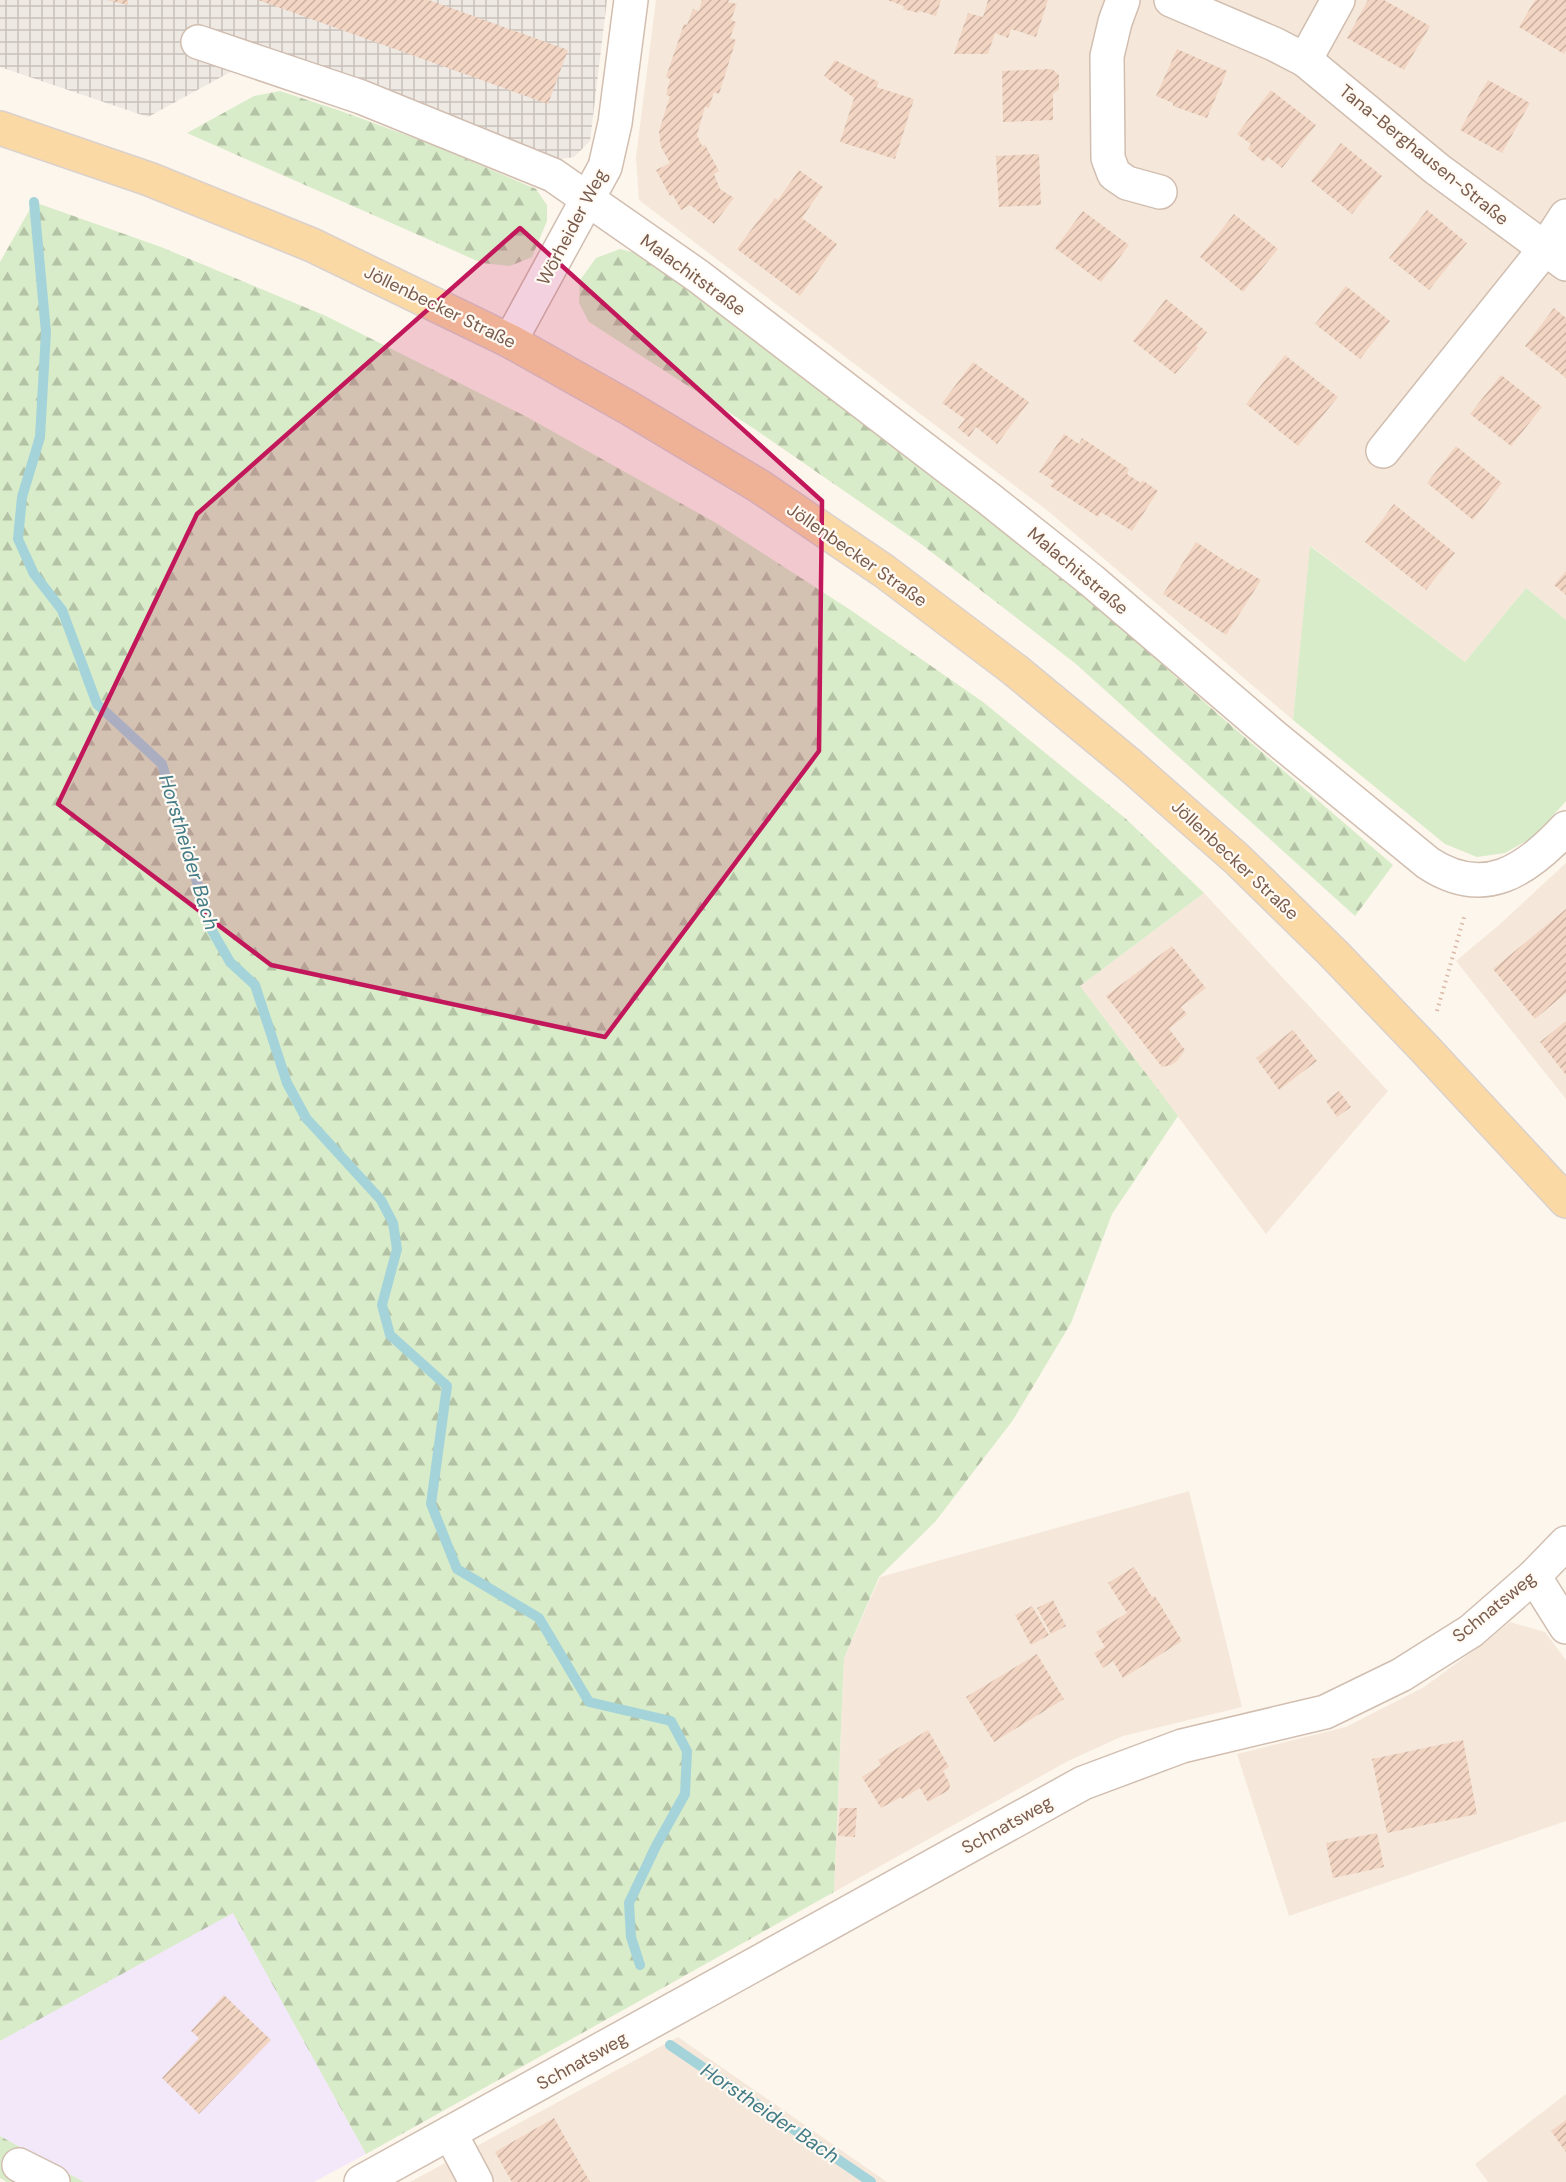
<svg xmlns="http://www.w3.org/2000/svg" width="1566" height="2182" font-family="'DM Sans',sans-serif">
<defs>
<pattern id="industrial-grid" width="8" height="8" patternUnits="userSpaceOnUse" patternTransform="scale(1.5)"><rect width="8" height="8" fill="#efe9e4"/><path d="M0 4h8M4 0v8" fill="none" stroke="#c7c0bb"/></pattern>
<pattern id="forest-firs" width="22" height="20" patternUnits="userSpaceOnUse" patternTransform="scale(1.5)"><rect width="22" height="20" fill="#d8ecc9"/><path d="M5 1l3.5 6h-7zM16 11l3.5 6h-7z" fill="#b4c2a5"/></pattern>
<pattern id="building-hatch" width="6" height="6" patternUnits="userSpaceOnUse" patternTransform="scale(1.5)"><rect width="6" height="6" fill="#f3d5c3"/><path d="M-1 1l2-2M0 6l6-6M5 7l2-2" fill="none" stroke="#cab0a1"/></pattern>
</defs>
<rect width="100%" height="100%" fill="#fdf6ec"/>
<g fill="#f5e8da">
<polygon points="656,0 1566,0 1566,620 1526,588 1465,662 1311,546 1293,720 1048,511 639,200 636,157"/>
<polygon points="1566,863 1566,1099 1456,961 1499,925"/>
<polygon points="1204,893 1388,1091 1266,1234 1080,986"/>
<polygon points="1189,1491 1242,1707 1123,1736 1068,1761 834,1892 844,1658 880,1577"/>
<polygon points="1510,1622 1545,1632 1566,1660 1566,1821 1289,1916 1237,1754 1346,1727 1424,1687 1487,1641"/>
<polygon points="678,2037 887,2182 410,2182"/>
<polygon points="1566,2094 1566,2182 1488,2182 1475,2164"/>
</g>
<polygon fill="url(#industrial-grid)" points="0,0 607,0 590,141 574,157 554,160 455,117 267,52 148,117 0,67"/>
<polygon fill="#f3e8fa" points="233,1912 366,2154 314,2182 84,2182 0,2136 0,2041"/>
<polygon fill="#d8ecc9" points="1310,546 1465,662 1526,588 1566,620 1566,801 1535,836 1505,853 1477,857 1445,844 1293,720"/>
<g fill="url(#forest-firs)">
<polygon points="280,91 338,110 436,146 536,189 547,205 547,221 532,257 510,266 482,263 187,133 254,96"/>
<polygon points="34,202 161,247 326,316 527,417 716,523 849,609 983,702 1125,818 1204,893 1080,986 1178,1116 1112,1214 1071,1323 1013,1420 935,1522 879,1577 844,1658 834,1892 366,2154 233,1913 0,2041 0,262"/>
<polygon points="620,249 647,256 1021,539 1219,715 1393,865 1355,916 1076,664 921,544 753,428 589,322 579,303 580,280 596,258"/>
<polygon points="0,2136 84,2182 7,2182 0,2178"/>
</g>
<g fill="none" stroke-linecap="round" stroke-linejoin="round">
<g stroke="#a5d3da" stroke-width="10">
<polyline points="34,202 46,332 40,437 22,497 18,539 34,574 62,610 97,704 162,764 211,929 230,962 255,985 287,1083 306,1118 381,1200 393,1223 397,1249 382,1305 390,1335 447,1386 431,1504 457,1569 539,1618 589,1702 671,1721 687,1751 685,1794 656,1846 629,1903 631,1937 640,1965"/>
<polyline points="670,2045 871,2182"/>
</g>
</g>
<g fill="url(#building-hatch)">
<polygon points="107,0 128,0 128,5"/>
<polygon points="258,0 429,0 568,50 548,104"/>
<polygon points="702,0 729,0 728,2 737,4 731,20 736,22 730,38 736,40 719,94 714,92 709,108 705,107 697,135 702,146 705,145 719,171 714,174 720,189 734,198 714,224 690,205 681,210 673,195 670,196 656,170 670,163 661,147 659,131 670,96 666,95 670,79 666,77 684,24 687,25 693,9 699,11"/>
<polygon points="887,0 941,0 936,16 919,11 918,13 903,9 904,6"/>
<polygon points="988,0 1048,0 1036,37 1011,29 1008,38 995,33 988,54 954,54 968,13 983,17"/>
<polygon points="1368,0 1384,0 1430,26 1404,70 1347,38"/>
<polygon points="1535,0 1566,0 1566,50 1564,54 1519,27"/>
<polygon points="1177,49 1227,71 1207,118 1173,106 1173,103 1156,96"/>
<polygon points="835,60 879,82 876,87 914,99 895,159 840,142 854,98 824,76"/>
<polygon points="1052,69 1059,75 1059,89 1053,94 1053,120 1003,122 1002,71"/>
<polygon points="1488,80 1530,103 1502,153 1460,130"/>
<polygon points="1271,90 1316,125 1282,168 1268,157 1264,162 1248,149 1251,144 1237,134"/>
<polygon points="1341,143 1382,176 1352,214 1311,181"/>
<polygon points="1039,154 1041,205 999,207 996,156"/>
<polygon points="799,170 823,187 802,218 837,244 800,296 737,249 775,198 778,200"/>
<polygon points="1427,210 1467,243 1429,290 1389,258"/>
<polygon points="1083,211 1129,245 1101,282 1055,248"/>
<polygon points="1234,214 1278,249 1243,292 1200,257"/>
<polygon points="1346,286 1390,321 1360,359 1315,324"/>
<polygon points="1166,299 1207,332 1196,346 1198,348 1175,374 1133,341"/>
<polygon points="1554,308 1566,318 1566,378 1525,346"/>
<polygon points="1285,355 1338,397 1298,446 1246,404"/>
<polygon points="973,362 1029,402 997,444 976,427 969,437 958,428 965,419 942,403"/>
<polygon points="1501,375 1542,407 1511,446 1470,414"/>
<polygon points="1064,434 1079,444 1082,438 1129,469 1127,474 1141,483 1142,480 1158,491 1132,531 1101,512 1098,517 1050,486 1054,481 1039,472"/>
<polygon points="1456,446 1502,483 1473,520 1427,483"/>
<polygon points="1394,504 1455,553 1426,590 1365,542"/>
<polygon points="1196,542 1239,570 1241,568 1261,580 1226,635 1163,594"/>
<polygon points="1566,571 1566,595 1554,585"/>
<polygon points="1566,909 1566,993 1535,1019 1493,969"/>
<polygon points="1172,946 1206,988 1181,1007 1187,1014 1169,1029 1185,1050 1177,1061 1171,1065 1162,1067 1106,996"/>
<polygon points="1566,1021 1566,1075 1540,1042"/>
<polygon points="1293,1030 1317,1061 1279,1090 1256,1058"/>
<polygon points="1339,1091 1351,1107 1337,1117 1326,1101"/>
<polygon points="1134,1567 1152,1597 1155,1596 1182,1641 1123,1678 1113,1661 1103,1668 1094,1653 1105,1647 1096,1632 1127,1613 1108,1583"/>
<polygon points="1053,1600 1066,1626 1051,1634 1037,1608"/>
<polygon points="1032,1606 1049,1635 1031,1645 1015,1615"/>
<polygon points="1037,1654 1064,1699 994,1742 966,1697"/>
<polygon points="928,1730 949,1767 943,1771 950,1784 949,1790 928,1802 920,1788 902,1799 901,1797 881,1808 862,1777 881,1765 878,1760"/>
<polygon points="1463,1740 1477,1814 1387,1833 1372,1759"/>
<polygon points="840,1808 857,1808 855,1837 838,1836"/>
<polygon points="1377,1833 1384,1867 1333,1878 1326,1843"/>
<polygon points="224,1995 271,2040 199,2114 162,2078 199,2038 191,2031"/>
<polygon points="554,2118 590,2182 512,2182 495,2152"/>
<polygon points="1566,2120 1566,2152 1551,2131"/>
</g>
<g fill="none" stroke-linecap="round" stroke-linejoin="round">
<g stroke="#d1beb0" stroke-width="36">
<g id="minor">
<polyline points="1123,0 1115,22 1107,56 1108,158 1114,174 1127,183 1160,192"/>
<polyline points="1171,0 1274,44 1305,60 1437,169 1566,264"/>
<path d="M198,42l163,55 192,78 145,101 290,222 103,82 181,155 156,128c56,37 98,8 138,-35"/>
<polyline points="1305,60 1338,0"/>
<polyline points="510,341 605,167 615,123 631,0"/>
<polyline points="1383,451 1544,250 1566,216"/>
<polyline points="1534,1576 1566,1627"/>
<polyline points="450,2133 476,2182"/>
<polyline points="19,2165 53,2182"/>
<polyline points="361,2182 1083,1783 1182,1746 1325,1712 1401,1675 1471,1631 1534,1576 1566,1543"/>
</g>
</g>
<g stroke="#dad1cd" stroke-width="36">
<polyline id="major" points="0,128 149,179 312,245 510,341 629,408 759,486 884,571 1015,670 1130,765 1237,859 1334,954 1425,1049 1566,1201"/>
</g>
<polyline stroke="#d9b8a5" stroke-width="4" stroke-dasharray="1.5 4.5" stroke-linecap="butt" points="1437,1011 1465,914"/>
<use href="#minor" stroke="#fff" stroke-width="33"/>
<use href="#major" stroke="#fbd9a5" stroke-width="33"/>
</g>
<path fill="#c2185b" fill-opacity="0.2" stroke="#c2185b" stroke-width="4.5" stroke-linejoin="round" d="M520,228l302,273 -3,250 -214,286 -334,-72 -213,-161 139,-290z"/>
<g text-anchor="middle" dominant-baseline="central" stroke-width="4.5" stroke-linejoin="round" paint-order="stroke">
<g font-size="18" fill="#7a5c4d" stroke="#fffaf3">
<text transform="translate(1424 155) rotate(39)">Tana-Berghausen-Straße</text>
<text transform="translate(572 227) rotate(-62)">Wörheider Weg</text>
<text transform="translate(693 275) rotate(36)">Malachitstraße</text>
<text transform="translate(440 307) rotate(26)">Jöllenbecker Straße</text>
<text transform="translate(857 555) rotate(35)">Jöllenbecker Straße</text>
<text transform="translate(1078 571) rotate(40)">Malachitstraße</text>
<text transform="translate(1235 860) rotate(43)">Jöllenbecker Straße</text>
<text transform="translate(1494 1607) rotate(-39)">Schnatsweg</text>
<text transform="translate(1007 1825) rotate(-29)">Schnatsweg</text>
<text transform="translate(582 2061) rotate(-29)">Schnatsweg</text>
</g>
<g font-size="20" font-style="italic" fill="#437c86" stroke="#fffaf3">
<text transform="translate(189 852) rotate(73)">Horstheider Bach</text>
<text transform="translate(770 2113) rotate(34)">Horstheider Bach</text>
</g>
</g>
</svg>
